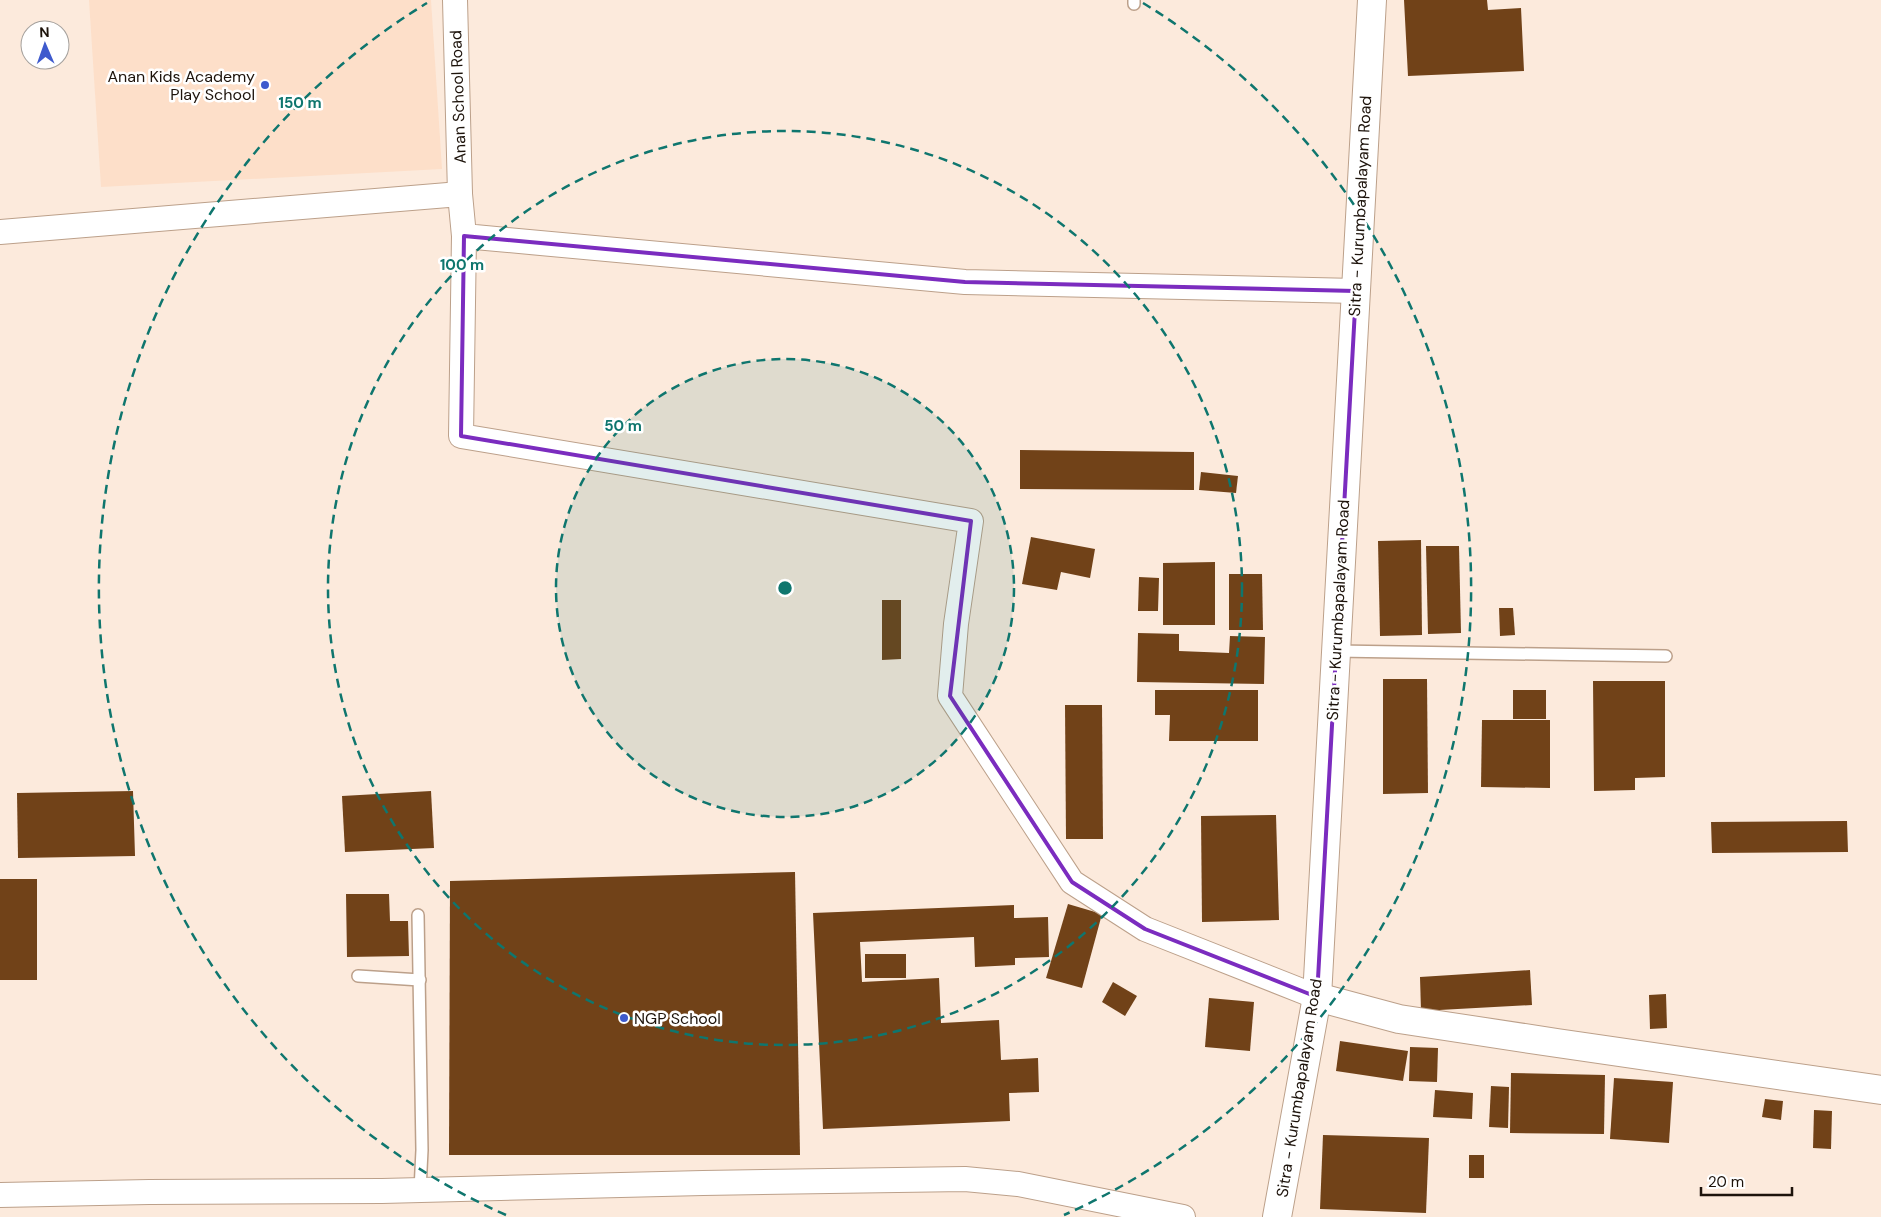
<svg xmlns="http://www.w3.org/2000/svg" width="1881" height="1217" font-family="'DM Sans',sans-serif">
<rect width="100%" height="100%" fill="#fceadc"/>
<polygon fill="#fddfc9" points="89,0 431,0 442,169 101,187"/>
<g fill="#714218">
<polygon points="1404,0 1487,0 1488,10 1521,8 1524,71 1408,76"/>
<polygon points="1020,450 1194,452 1194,490 1020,489"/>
<polygon points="1201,472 1238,476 1236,493 1199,490"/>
<polygon points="1031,537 1095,549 1090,578 1061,572 1057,590 1022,584"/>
<polygon points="1421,540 1422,635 1380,636 1378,541"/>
<polygon points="1426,546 1459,546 1461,633 1428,634"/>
<polygon points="1215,562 1215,625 1163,625 1163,563"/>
<polygon points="1229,574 1262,574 1263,630 1229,630"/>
<polygon points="1139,577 1159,578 1158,611 1138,611"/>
<polygon points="882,600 901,600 901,659 882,660"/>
<polygon points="1499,608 1513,608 1515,635 1500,636"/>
<polygon points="1138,633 1179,634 1179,651 1229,653 1230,636 1265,637 1264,684 1137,682"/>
<polygon points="1383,679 1427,679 1428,793 1383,794"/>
<polygon points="1593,681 1665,681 1665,777 1635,778 1635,790 1594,791"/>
<polygon points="1155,690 1258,690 1258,741 1169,741 1170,715 1155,715"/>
<rect x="1513" y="690" width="33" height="29"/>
<polygon points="1065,705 1102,705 1103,839 1066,839"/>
<polygon points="1482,720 1550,720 1550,788 1481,787"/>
<polygon points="133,791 135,856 18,858 17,793"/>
<polygon points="431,791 434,848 345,852 342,796"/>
<polygon points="1276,815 1279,920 1202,922 1201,816"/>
<polygon points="1847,821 1848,852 1712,853 1711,822"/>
<polygon points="795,872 800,1155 449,1155 450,881"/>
<rect x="0" y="879" width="37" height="101"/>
<polygon points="346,894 389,894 390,921 408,921 409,956 347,957"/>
<polygon points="1068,904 1102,914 1082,988 1046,978"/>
<polygon points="1014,905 1014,918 1048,917 1049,957 1015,958 1015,965 975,967 974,937 860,942 862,982 939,978 941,1023 999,1020 1001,1060 1038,1058 1039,1092 1009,1093 1010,1121 823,1129 813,913"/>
<rect x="865" y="954" width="41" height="24"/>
<polygon points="1530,970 1532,1005 1421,1011 1420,977"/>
<polygon points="1113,982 1137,996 1125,1016 1102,1002"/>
<polygon points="1666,994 1667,1028 1650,1029 1649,995"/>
<polygon points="1209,998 1254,1002 1250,1051 1205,1047"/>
<polygon points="1340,1041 1408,1051 1403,1081 1336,1071"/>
<polygon points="1410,1047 1438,1048 1437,1082 1409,1081"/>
<polygon points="1511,1073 1605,1075 1604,1134 1510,1133"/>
<polygon points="1614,1078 1673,1082 1669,1143 1610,1139"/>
<polygon points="1491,1086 1509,1087 1508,1128 1489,1127"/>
<polygon points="1435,1090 1473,1093 1472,1119 1433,1117"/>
<polygon points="1765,1099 1783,1101 1781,1120 1762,1117"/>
<polygon points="1814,1110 1832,1111 1831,1149 1813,1148"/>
<polygon points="1323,1135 1429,1138 1426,1213 1320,1209"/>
<rect x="1469" y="1155" width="15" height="23"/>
</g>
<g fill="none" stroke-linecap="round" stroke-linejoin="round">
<g stroke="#bca08a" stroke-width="14">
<g id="lane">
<polyline points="1134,4 1134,0"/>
<polyline points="1336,651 1666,656"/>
<polyline points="418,915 422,1150 420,1190"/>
<polyline points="358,976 420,980"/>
</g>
</g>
<g stroke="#bca08a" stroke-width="26">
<g id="street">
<polyline points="455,0 460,194"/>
<polyline points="0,232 460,194 464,236 965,282 1356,291"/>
<polyline points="464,236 461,436 971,521 956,624 950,696 1072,882 1145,929 1317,997"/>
<polyline points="0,1195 149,1192 382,1191 703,1183 965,1179 1018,1184 1183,1217"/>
</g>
</g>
<g stroke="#bca08a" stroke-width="30">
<polyline id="secondary" points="1317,997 1399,1019 1557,1043 1881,1090"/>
</g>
<g stroke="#bca08a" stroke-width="30">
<polyline id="primary" points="1277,1217 1317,997 1372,0"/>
</g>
<use href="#lane" stroke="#fff" stroke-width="11"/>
<use href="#street" stroke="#fff" stroke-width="24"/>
<use href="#secondary" stroke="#fff" stroke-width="28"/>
<use href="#primary" stroke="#fff" stroke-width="28"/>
</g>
<path fill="none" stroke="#7b2cbf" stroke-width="4" stroke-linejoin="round" d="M464,236l501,46 391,9 -39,706 -172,-68 -73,-47 -122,-186 21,-175 -510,-85z"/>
<circle cx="785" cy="588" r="229" fill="#0f766e" fill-opacity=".12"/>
<g fill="none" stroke="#0f766e" stroke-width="2.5" stroke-dasharray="9 6">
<circle cx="785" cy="588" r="229"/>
<circle cx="785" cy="588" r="457"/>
<path d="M506 1215A686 686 0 0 1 427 3M1143 3A686 686 0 0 1 1064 1215"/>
</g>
<g fill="#3e5acd" stroke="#fff" stroke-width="2">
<circle cx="265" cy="85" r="5"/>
<circle cx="624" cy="1018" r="5"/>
</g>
<g text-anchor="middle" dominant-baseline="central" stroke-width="5" stroke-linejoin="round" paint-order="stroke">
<g font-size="16" fill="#1d130b" stroke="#fff" text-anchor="end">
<text x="255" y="76">Anan Kids Academy<tspan x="255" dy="18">Play School</tspan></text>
<text x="634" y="1018" text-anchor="start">NGP School</text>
</g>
<g font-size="16" fill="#1d130b" stroke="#fff">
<text transform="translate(458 97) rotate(-92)">Anan School Road</text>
<text transform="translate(1360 206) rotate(-87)">Sitra - Kurumbapalayam Road</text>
<text transform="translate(1338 610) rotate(-87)">Sitra - Kurumbapalayam Road</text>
<text transform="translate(1299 1088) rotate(-81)">Sitra - Kurumbapalayam Road</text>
</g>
</g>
<circle cx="785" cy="588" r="8" fill="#0f766e" stroke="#fff" stroke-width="2.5"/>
<g font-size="15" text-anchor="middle" font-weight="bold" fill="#0f766e" stroke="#fff" stroke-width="5" stroke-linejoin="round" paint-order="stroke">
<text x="300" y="108">150 m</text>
<text x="462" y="270">100 m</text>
<text x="623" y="431">50 m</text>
</g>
<g transform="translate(45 45) rotate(358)"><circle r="24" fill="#ffffff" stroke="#a5a19d"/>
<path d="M0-4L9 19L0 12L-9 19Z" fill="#3e5acd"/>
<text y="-8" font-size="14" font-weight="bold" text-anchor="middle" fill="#1d130b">N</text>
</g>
<path d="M1701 1187v8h91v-8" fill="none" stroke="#1d130b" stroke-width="2.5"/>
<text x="1708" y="1187" font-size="15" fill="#1d130b" stroke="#ffffff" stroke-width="4" paint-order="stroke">20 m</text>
</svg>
